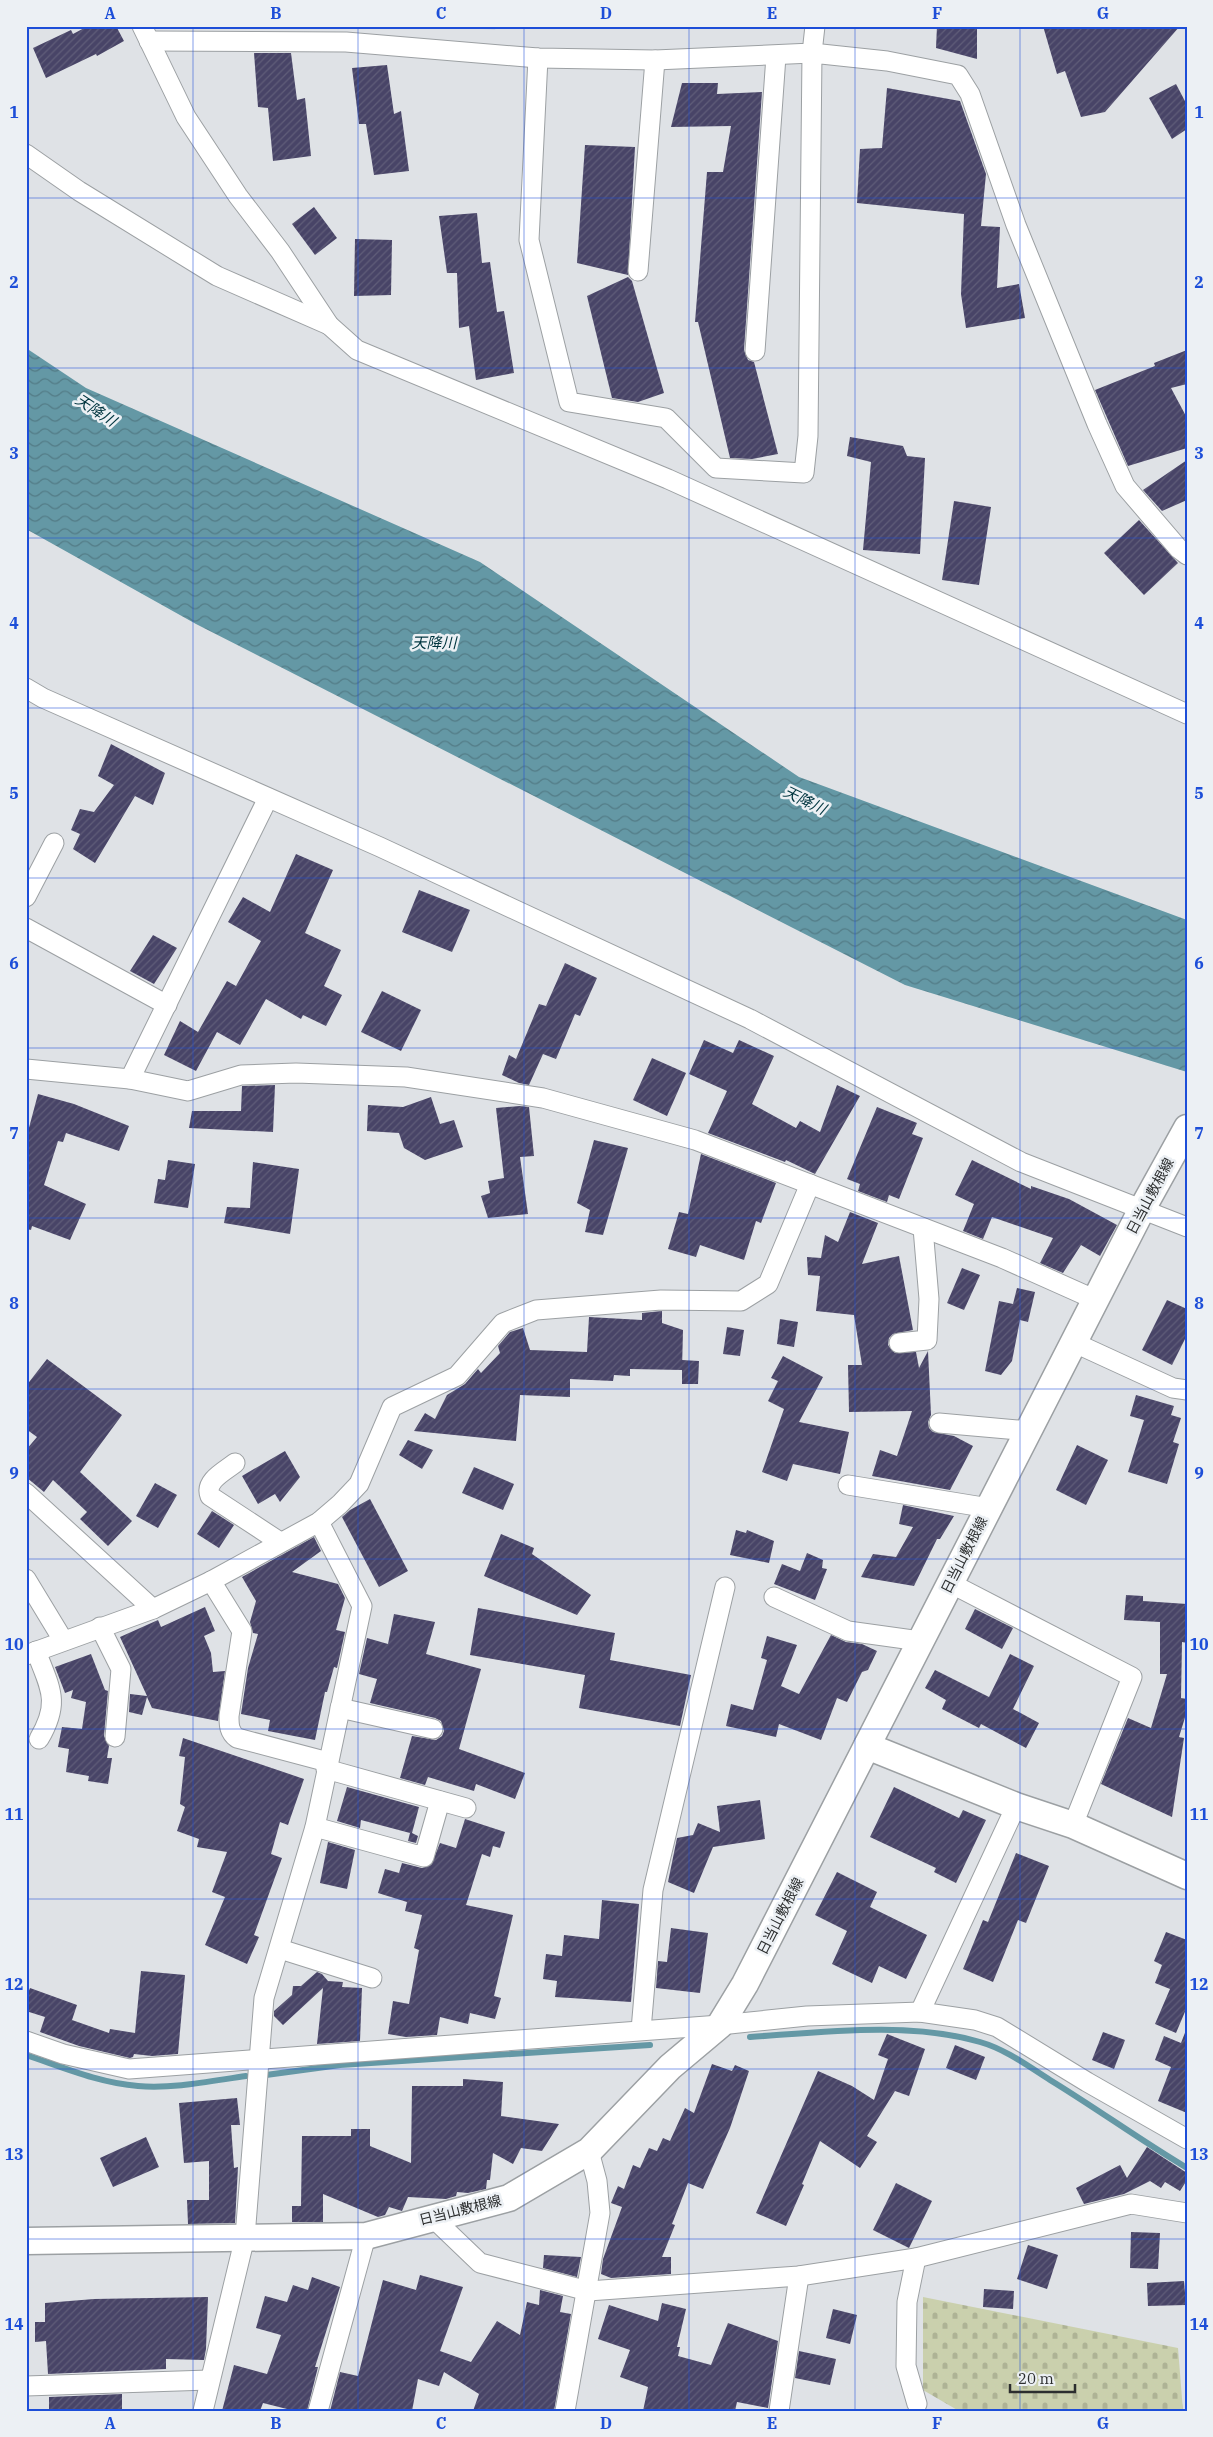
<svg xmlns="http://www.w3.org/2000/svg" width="1213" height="2437" font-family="'IBM Plex Serif','Noto Sans JP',serif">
<defs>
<pattern id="cemetery-stones" width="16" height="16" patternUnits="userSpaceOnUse" patternTransform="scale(1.25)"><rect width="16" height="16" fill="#cad0ad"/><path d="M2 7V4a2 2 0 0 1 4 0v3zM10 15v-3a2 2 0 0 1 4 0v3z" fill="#aeb395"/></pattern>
<pattern id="water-waves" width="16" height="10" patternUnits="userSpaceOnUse" patternTransform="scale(1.25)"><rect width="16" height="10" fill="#6498a5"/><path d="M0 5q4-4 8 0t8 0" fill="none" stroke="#537c87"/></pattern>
<pattern id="building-hatch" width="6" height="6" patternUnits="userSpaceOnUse" patternTransform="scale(1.25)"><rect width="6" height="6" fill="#484467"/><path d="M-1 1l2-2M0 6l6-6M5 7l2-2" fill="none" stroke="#605d79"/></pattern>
</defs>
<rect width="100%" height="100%" fill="#dfe2e6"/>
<polygon fill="#d0d9e3" points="445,26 496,26 495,30"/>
<polygon fill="url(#cemetery-stones)" points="923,2297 1178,2348 1183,2411 959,2411 923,2390"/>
<polygon fill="url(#water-waves)" points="26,348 86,388 480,562 799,777 1187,920 1187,1072 905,985 196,624 26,529"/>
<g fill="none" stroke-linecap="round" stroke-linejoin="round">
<g stroke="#6498a5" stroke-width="6">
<path d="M750,2037c72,-5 160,-16 230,5 25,7 48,24 70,38 46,28 90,60 137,88"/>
<path d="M26,2055c36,12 73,28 112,31 35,3 73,-5 108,-10"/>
<polyline points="266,2075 340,2065 650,2045"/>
</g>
</g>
<g fill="url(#building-hatch)">
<polygon points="88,26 116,26 124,41 97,56 96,54 46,78 33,48 71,30 73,34"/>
<polygon points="937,26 977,26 977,59 936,48"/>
<polygon points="1043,26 1180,26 1105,112 1081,117 1065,71 1057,74"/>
<polygon points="254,53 291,53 297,100 305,98 311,156 273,161 268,108 258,107"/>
<polygon points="387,65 394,114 401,111 409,171 374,175 366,124 359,124 352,68"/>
<polygon points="682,83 718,83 717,94 762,92 744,350 748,360 754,362 778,454 752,459 730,458 698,322 695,322 707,172 723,172 731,126 671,127"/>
<polygon points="1176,84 1187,105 1187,129 1172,139 1149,98"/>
<polygon points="887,88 960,101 986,174 981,226 1000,227 997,288 1019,284 1025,318 966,328 961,294 964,214 857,203 860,149 882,148"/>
<polygon points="585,145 635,147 628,275 577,263"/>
<polygon points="314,207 337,238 315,255 292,224"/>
<polygon points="477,213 482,263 490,262 497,312 504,311 514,373 476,380 469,326 459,328 457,273 447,273 439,216"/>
<polygon points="355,239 392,240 391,295 354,296"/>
<polygon points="628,277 632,281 664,393 638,402 612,398 587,296"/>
<polygon points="1187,350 1187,384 1171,388 1187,418 1187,448 1128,466 1095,390 1155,366 1154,363"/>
<polygon points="850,437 903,446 907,456 925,458 920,554 863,550 871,462 847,456"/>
<polygon points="1187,460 1187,500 1162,511 1143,490"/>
<polygon points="954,501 991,507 979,585 942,580"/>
<polygon points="1139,520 1178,563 1144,595 1104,553"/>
<polygon points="111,744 165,773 153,805 135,796 95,863 73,849 80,834 71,830 80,809 94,812 114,785 98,776"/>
<polygon points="296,854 333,870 305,933 341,950 324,986 342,995 326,1026 303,1015 301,1019 266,999 240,1045 217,1032 196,1071 164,1055 180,1021 198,1032 227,981 236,986 261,941 228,922 243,897 270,912"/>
<polygon points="419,890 470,910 452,952 402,932"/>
<polygon points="153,935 177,948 154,984 130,971"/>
<polygon points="565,963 597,978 580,1016 575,1014 556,1059 543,1054 529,1085 519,1083 502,1075 509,1055 516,1059 539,1004 546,1006"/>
<polygon points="382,991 421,1010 401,1051 361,1032"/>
<polygon points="704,1040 733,1053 739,1040 774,1056 752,1104 796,1128 800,1121 820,1132 837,1085 860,1096 815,1174 786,1160 785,1162 708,1133 727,1091 689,1074"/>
<polygon points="652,1058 686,1073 667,1116 633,1100"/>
<polygon points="275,1085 273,1132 189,1128 192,1111 241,1111 242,1086"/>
<polygon points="38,1094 74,1104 129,1126 119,1151 66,1133 63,1142 58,1141 44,1185 86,1204 70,1240 32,1226 31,1230 26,1229 26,1139"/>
<polygon points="431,1097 440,1124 454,1120 463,1147 425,1160 404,1148 399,1133 367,1131 368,1105 403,1107"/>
<polygon points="520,1106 529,1107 534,1156 520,1157 528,1214 488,1218 481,1196 490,1193 488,1181 504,1178 496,1108"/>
<polygon points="877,1107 917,1123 912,1134 923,1138 899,1199 889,1195 887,1202 858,1191 860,1184 847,1179"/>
<polygon points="594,1140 628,1148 603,1235 585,1232 590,1210 577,1203"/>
<polygon points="701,1154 776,1183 761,1223 756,1221 744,1260 700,1245 696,1257 668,1249 679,1212 688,1214"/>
<polygon points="168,1160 195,1164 188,1208 154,1203 158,1179 165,1180"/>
<polygon points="972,1160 1031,1189 1031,1186 1069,1199 1117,1225 1100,1256 1081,1245 1063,1273 1040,1263 1053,1238 992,1217 983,1239 963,1231 974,1204 955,1195"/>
<polygon points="253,1162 299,1169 290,1234 224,1223 227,1207 250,1208"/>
<polygon points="850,1212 878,1223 862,1264 899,1256 913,1330 893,1334 889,1338 888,1345 895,1353 916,1352 919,1368 928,1351 931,1415 928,1422 929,1428 933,1432 954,1436 973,1446 950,1490 872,1476 880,1450 897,1456 912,1411 849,1412 848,1365 862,1365 854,1315 816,1311 820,1276 808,1275 807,1257 821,1258 825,1235 838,1242"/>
<polygon points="962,1268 980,1275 964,1310 947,1303"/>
<polygon points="1017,1288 1035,1292 1028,1322 1020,1320 1012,1361 1001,1375 985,1371 999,1301 1013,1304"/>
<polygon points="1167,1300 1187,1309 1187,1335 1172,1365 1142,1350"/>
<polygon points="662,1311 662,1323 683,1330 682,1370 630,1369 630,1376 614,1375 613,1381 570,1379 570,1397 520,1395 516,1441 414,1431 425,1413 435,1419 447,1395 465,1384 478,1369 481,1373 500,1353 498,1346 510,1332 523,1328 530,1350 587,1352 589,1317 642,1320 642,1313"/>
<polygon points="780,1319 798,1322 794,1347 777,1344"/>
<polygon points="727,1327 744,1330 740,1356 723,1354"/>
<polygon points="783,1356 823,1377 799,1422 849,1432 840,1474 793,1464 787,1481 762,1472 784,1409 768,1401 778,1381 771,1378"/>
<polygon points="47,1359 122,1415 80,1472 132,1521 108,1546 80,1519 87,1512 53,1480 44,1492 26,1477 26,1450 37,1437 26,1429 26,1386"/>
<polygon points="682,1360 699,1361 698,1384 682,1384"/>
<polygon points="1136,1395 1174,1406 1171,1415 1181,1418 1173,1442 1179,1444 1167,1484 1128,1472 1144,1420 1130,1416"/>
<polygon points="408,1440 433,1450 422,1469 399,1455"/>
<polygon points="1077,1445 1108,1460 1086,1505 1056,1490"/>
<polygon points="285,1451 300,1477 280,1502 275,1494 258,1504 242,1476"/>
<polygon points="474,1467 514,1484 503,1510 462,1493"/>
<polygon points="155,1483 177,1495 158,1528 136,1516"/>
<polygon points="370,1499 408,1571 379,1587 342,1517 350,1510"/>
<polygon points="903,1505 954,1516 940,1539 937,1539 914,1586 861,1577 873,1554 896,1557 913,1527 899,1524"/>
<polygon points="212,1511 234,1525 219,1548 197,1534"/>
<polygon points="736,1530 746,1533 747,1530 774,1541 769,1563 730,1555"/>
<polygon points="501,1534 534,1548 532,1554 591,1595 577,1615 484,1576"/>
<polygon points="314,1537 321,1551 292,1572 338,1584 345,1598 336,1630 345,1632 337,1668 334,1667 327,1692 325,1692 315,1740 268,1731 270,1720 241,1714 248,1668 258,1634 253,1633 250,1622 256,1601 242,1577"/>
<polygon points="807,1553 823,1560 822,1568 827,1569 815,1600 774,1584 782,1564 800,1571"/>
<polygon points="1126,1595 1143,1596 1143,1601 1187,1604 1187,1643 1182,1642 1181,1698 1187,1699 1187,1711 1179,1737 1184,1738 1172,1817 1101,1784 1128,1718 1151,1728 1167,1674 1160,1674 1160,1622 1124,1620"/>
<polygon points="205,1607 215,1631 204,1636 211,1653 213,1672 225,1671 218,1721 152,1708 147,1697 142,1715 129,1712 130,1694 147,1696 120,1637 158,1620 161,1627"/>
<polygon points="478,1608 615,1633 610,1660 691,1675 680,1726 579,1708 585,1675 470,1655"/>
<polygon points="975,1609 1013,1628 1002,1649 965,1629"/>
<polygon points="394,1614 435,1622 426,1654 481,1669 459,1749 525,1773 515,1799 476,1784 474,1791 428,1777 425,1785 400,1778 412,1736 436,1740 442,1736 444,1731 441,1721 435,1718 370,1703 377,1679 359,1674 367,1638 388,1644"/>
<polygon points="831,1635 846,1642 862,1644 877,1651 868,1670 862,1672 847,1702 837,1698 821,1740 779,1724 776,1737 726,1726 731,1704 753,1710 767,1660 761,1658 767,1636 797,1645 781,1686 799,1694"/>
<polygon points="91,1654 105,1690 108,1691 104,1736 109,1746 107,1758 112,1758 108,1784 88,1781 89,1776 66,1772 69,1749 58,1747 62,1727 82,1729 86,1702 71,1698 73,1690 65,1693 55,1667"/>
<polygon points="1010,1654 1034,1666 1013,1709 1039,1723 1026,1748 981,1724 979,1728 942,1709 946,1700 925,1688 935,1670 989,1697"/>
<polygon points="183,1738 304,1779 288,1825 280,1822 271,1854 282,1858 254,1935 259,1937 247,1964 205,1945 225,1897 212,1892 227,1852 197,1847 199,1839 177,1831 185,1807 180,1804 185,1757 179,1756"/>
<polygon points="347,1787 419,1807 412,1833 418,1836 416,1843 408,1841 410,1833 361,1820 360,1828 337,1821"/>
<polygon points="894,1787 959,1818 963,1810 986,1820 956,1883 934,1872 936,1868 870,1837"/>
<polygon points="760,1800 765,1839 713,1847 694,1893 668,1882 677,1838 693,1835 698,1823 720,1832 717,1806"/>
<polygon points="465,1819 505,1832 500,1848 493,1846 490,1857 482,1854 466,1905 513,1915 494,1996 501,1998 495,2019 470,2013 468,2024 440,2017 437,2035 406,2037 388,2034 393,2001 409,2004 419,1950 414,1948 422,1915 405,1911 407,1902 378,1893 385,1869 399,1873 402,1863 422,1868 431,1865 440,1843 456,1848"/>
<polygon points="328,1842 355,1850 347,1889 320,1883"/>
<polygon points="1016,1853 1049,1866 1026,1923 1018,1920 993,1982 963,1969 983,1920 988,1922"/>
<polygon points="837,1872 877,1892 870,1907 927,1935 906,1979 879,1966 872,1983 832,1964 847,1931 815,1915"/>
<polygon points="602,1900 639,1904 631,2002 555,1997 557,1981 543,1979 546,1954 562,1956 564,1935 599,1939"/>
<polygon points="671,1928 708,1933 700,1993 656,1988 658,1961 667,1962"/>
<polygon points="1166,1932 1187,1940 1187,2007 1176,2033 1155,2024 1170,1989 1155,1983 1162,1965 1154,1961"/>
<polygon points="141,1971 185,1975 178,2054 152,2056 134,2054 133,2057 130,2058 79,2046 40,2032 45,2017 26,2011 26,1998 30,1988 77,2005 72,2020 109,2033 110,2029 135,2033"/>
<polygon points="317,1972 322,1974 328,1981 343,1982 342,1987 362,1988 360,2041 317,2044 323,1988 283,2025 274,2016 274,2011 292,1995 293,1986 301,1986"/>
<polygon points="1186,2030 1187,2030 1187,2113 1158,2101 1171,2067 1155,2060 1164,2036 1181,2043"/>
<polygon points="1103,2032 1125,2040 1114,2069 1092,2060"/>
<polygon points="887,2034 925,2049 909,2096 895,2091 867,2136 877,2142 860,2168 820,2141 802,2184 804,2185 786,2226 756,2213 818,2071 852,2086 874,2100 888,2059 878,2055"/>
<polygon points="955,2045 985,2057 976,2080 946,2068"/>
<polygon points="712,2064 732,2071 735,2065 749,2071 730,2128 703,2189 688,2183 672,2224 675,2225 662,2257 671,2257 671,2274 611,2278 601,2274 603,2259 622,2207 611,2203 618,2186 624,2189 633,2165 640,2168 649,2148 657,2151 663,2138 670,2141 685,2108 694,2113"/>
<polygon points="463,2079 503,2082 501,2116 559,2124 542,2151 521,2148 513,2164 493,2153 490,2180 487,2180 486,2189 468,2193 457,2192 456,2196 446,2199 408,2197 402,2211 389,2207 385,2215 378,2217 323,2194 323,2222 292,2222 292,2206 301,2206 302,2136 351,2136 351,2129 370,2129 370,2146 411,2163 412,2086 463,2086"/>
<polygon points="237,2098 240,2125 231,2125 234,2168 238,2167 235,2223 188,2224 187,2200 209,2200 209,2161 184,2163 179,2103"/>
<polygon points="146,2137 159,2167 113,2187 100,2158"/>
<polygon points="1147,2147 1187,2173 1187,2180 1180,2191 1165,2182 1161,2188 1150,2181 1124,2194 1084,2204 1076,2188 1120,2165 1127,2178"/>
<polygon points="896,2183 932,2201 909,2248 873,2230"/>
<polygon points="1131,2232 1160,2233 1158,2269 1130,2268"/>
<polygon points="1028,2245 1058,2255 1047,2289 1017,2279"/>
<polygon points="544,2255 581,2257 577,2277 543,2268"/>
<polygon points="420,2275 463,2287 440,2351 471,2362 497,2321 520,2335 527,2302 539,2305 540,2290 563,2296 560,2312 571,2314 554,2411 473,2411 479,2394 444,2372 439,2386 418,2379 412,2411 330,2411 340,2372 358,2376 383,2280 416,2290"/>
<polygon points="312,2277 340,2287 315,2367 318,2367 307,2411 295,2411 263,2403 260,2411 222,2411 234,2365 267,2374 281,2335 256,2328 265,2296 287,2302 293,2285 308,2290"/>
<polygon points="1184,2281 1186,2305 1148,2306 1147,2283"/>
<polygon points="984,2289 1014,2291 1013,2309 983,2307"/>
<polygon points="208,2297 206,2349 204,2360 166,2359 166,2369 48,2374 46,2341 35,2342 35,2322 45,2322 45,2303 94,2299"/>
<polygon points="662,2303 686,2309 677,2347 680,2347 678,2356 711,2365 728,2323 778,2341 768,2408 737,2402 735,2411 643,2411 648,2387 620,2377 630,2350 598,2339 609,2305 658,2321"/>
<polygon points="833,2309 857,2315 850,2344 826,2338"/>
<polygon points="799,2351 836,2359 830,2385 795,2378"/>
<polygon points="122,2394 122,2411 49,2411 49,2397"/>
</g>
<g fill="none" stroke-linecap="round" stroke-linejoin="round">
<g stroke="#9ca0a3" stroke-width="21">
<g id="street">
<polyline points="142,26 186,117 238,196 280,251 329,325 357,350 668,479 1187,714"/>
<polyline points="149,41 346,42 538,58 655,60 812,53 815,26"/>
<polyline points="538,58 529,240 569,402 666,418 716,468 804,473 808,436 812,53 887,61 958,75 970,94 1016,225 1097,424 1125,486 1179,549 1187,555"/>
<polyline points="26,154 79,191 217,276 329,325"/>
<polyline points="638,271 655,60"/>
<polyline points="755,351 776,56"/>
<polyline points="26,688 43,698 380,847 750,1019 1021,1162 1187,1227"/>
<polyline points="26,897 54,843"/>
<polyline points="26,928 167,1005"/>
<polyline points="26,1069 130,1079 188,1091 241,1075 296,1073 406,1077 543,1098 695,1140 1002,1258 1096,1300"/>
<polyline points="130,1079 268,798"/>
<polyline points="899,1343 927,1340 929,1299 923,1228"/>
<polyline points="1075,1343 1173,1388 1187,1390"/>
<polyline points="939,1423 1029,1431"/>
<path d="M235,1463c-10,8 -31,18 -25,33l70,46"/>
<polyline points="848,1485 989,1508"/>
<polyline points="26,1493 153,1609"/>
<polyline points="26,1579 63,1640"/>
<path d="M211,1581l31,50 -13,85c0,9 0,16 8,22l91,24"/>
<polyline points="950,1583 1132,1677 1073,1825"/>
<polyline points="774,1597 848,1631 920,1641"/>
<polyline points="100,1627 121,1669 115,1737"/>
<path d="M36,1651c14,37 25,51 3,88"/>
<polyline points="26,1655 153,1609 211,1581 319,1522 340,1504 359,1484 392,1407 457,1376 503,1323 536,1310 661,1300 741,1301 768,1284 810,1184"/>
<polyline points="340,1708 433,1729"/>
<polyline points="326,1769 466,1808"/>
<polyline points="315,1827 424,1857 440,1801"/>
<polyline points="280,1949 372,1978"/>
<polyline points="920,2012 1016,1806"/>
<polyline points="641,2030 653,1890 725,1587"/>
<polyline points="26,2041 63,2054 129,2069 720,2025 807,2016 920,2012 975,2020 997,2027 1087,2082 1187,2139"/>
<polyline points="432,2217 480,2263 588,2291 799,2276 916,2258 1131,2204 1187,2213"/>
<polyline points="916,2258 907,2302 906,2366 917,2404"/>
<polyline points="26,2386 209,2380"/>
<polyline points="203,2411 245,2237 264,1998 315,1827 362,1606 319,1522"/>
<polyline points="318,2411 366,2236"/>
<polyline points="565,2411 600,2213 597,2181 589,2151"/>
<polyline points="779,2411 799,2276"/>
</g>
</g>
<g stroke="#9ca0a3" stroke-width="29">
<g id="secondary">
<polyline points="867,1746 1016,1806 1073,1825 1187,1876"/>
<polyline points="26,2241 366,2236 509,2198 589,2151 670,2067 720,2025 745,1984 1141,1211 1187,1128"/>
</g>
</g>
<use href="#street" stroke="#fff" stroke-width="19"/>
<use href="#secondary" stroke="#fff" stroke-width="26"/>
</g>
<path fill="none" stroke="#1d4ed8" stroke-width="1" stroke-opacity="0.55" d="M193,26v2385M358,26v2385M524,26v2385M689,26v2385M855,26v2385M1020,26v2385M26,198h1161M26,368h1161M26,538h1161M26,708h1161M26,878h1161M26,1048h1161M26,1218h1161M26,1389h1161M26,1559h1161M26,1729h1161M26,1899h1161M26,2069h1161M26,2239h1161"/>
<g text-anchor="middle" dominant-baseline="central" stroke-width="5" stroke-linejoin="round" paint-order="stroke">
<g font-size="14" fill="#2c2e2f" stroke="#ecf0f4">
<text transform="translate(1150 1196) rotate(-62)">日当山敷根線</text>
<text transform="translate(964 1555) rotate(-63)">日当山敷根線</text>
<text transform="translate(780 1916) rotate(-63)">日当山敷根線</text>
<text transform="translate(460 2210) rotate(-14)">日当山敷根線</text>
</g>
<g font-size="15" font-style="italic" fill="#01353f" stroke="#ecf0f4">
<text transform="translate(96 410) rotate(33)">天降川</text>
<text x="434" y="642">天降川</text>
<text transform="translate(805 800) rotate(26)">天降川</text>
</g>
</g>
<rect width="1213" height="2437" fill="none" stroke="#ecf0f4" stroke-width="55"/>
<path d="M1010 2384v8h65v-8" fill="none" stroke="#2c2e2f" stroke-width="2.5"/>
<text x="1018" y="2384" font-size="15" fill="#2c2e2f" stroke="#ecf0f4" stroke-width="4" paint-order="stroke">20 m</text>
<rect x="28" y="28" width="1158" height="2382" fill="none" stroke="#1d4ed8" stroke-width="2"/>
<g font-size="16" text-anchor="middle" font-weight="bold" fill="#1d4ed8">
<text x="110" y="19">A</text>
<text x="276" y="19">B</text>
<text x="441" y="19">C</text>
<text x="606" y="19">D</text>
<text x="772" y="19">E</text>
<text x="937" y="19">F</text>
<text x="1103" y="19">G</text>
<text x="14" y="118">1</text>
<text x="1199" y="118">1</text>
<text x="14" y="288">2</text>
<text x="1199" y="288">2</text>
<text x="14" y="459">3</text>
<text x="1199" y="459">3</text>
<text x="14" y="629">4</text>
<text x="1199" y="629">4</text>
<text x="14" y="799">5</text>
<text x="1199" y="799">5</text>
<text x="14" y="969">6</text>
<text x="1199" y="969">6</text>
<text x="14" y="1139">7</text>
<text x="1199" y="1139">7</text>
<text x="14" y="1309">8</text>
<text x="1199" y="1309">8</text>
<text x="14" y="1479">9</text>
<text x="1199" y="1479">9</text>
<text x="14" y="1650">10</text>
<text x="1199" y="1650">10</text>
<text x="14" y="1820">11</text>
<text x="1199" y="1820">11</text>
<text x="14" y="1990">12</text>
<text x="1199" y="1990">12</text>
<text x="14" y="2160">13</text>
<text x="1199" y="2160">13</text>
<text x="14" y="2330">14</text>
<text x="1199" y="2330">14</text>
<text x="110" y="2429">A</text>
<text x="276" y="2429">B</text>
<text x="441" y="2429">C</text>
<text x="606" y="2429">D</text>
<text x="772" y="2429">E</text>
<text x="937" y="2429">F</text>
<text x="1103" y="2429">G</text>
</g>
</svg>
